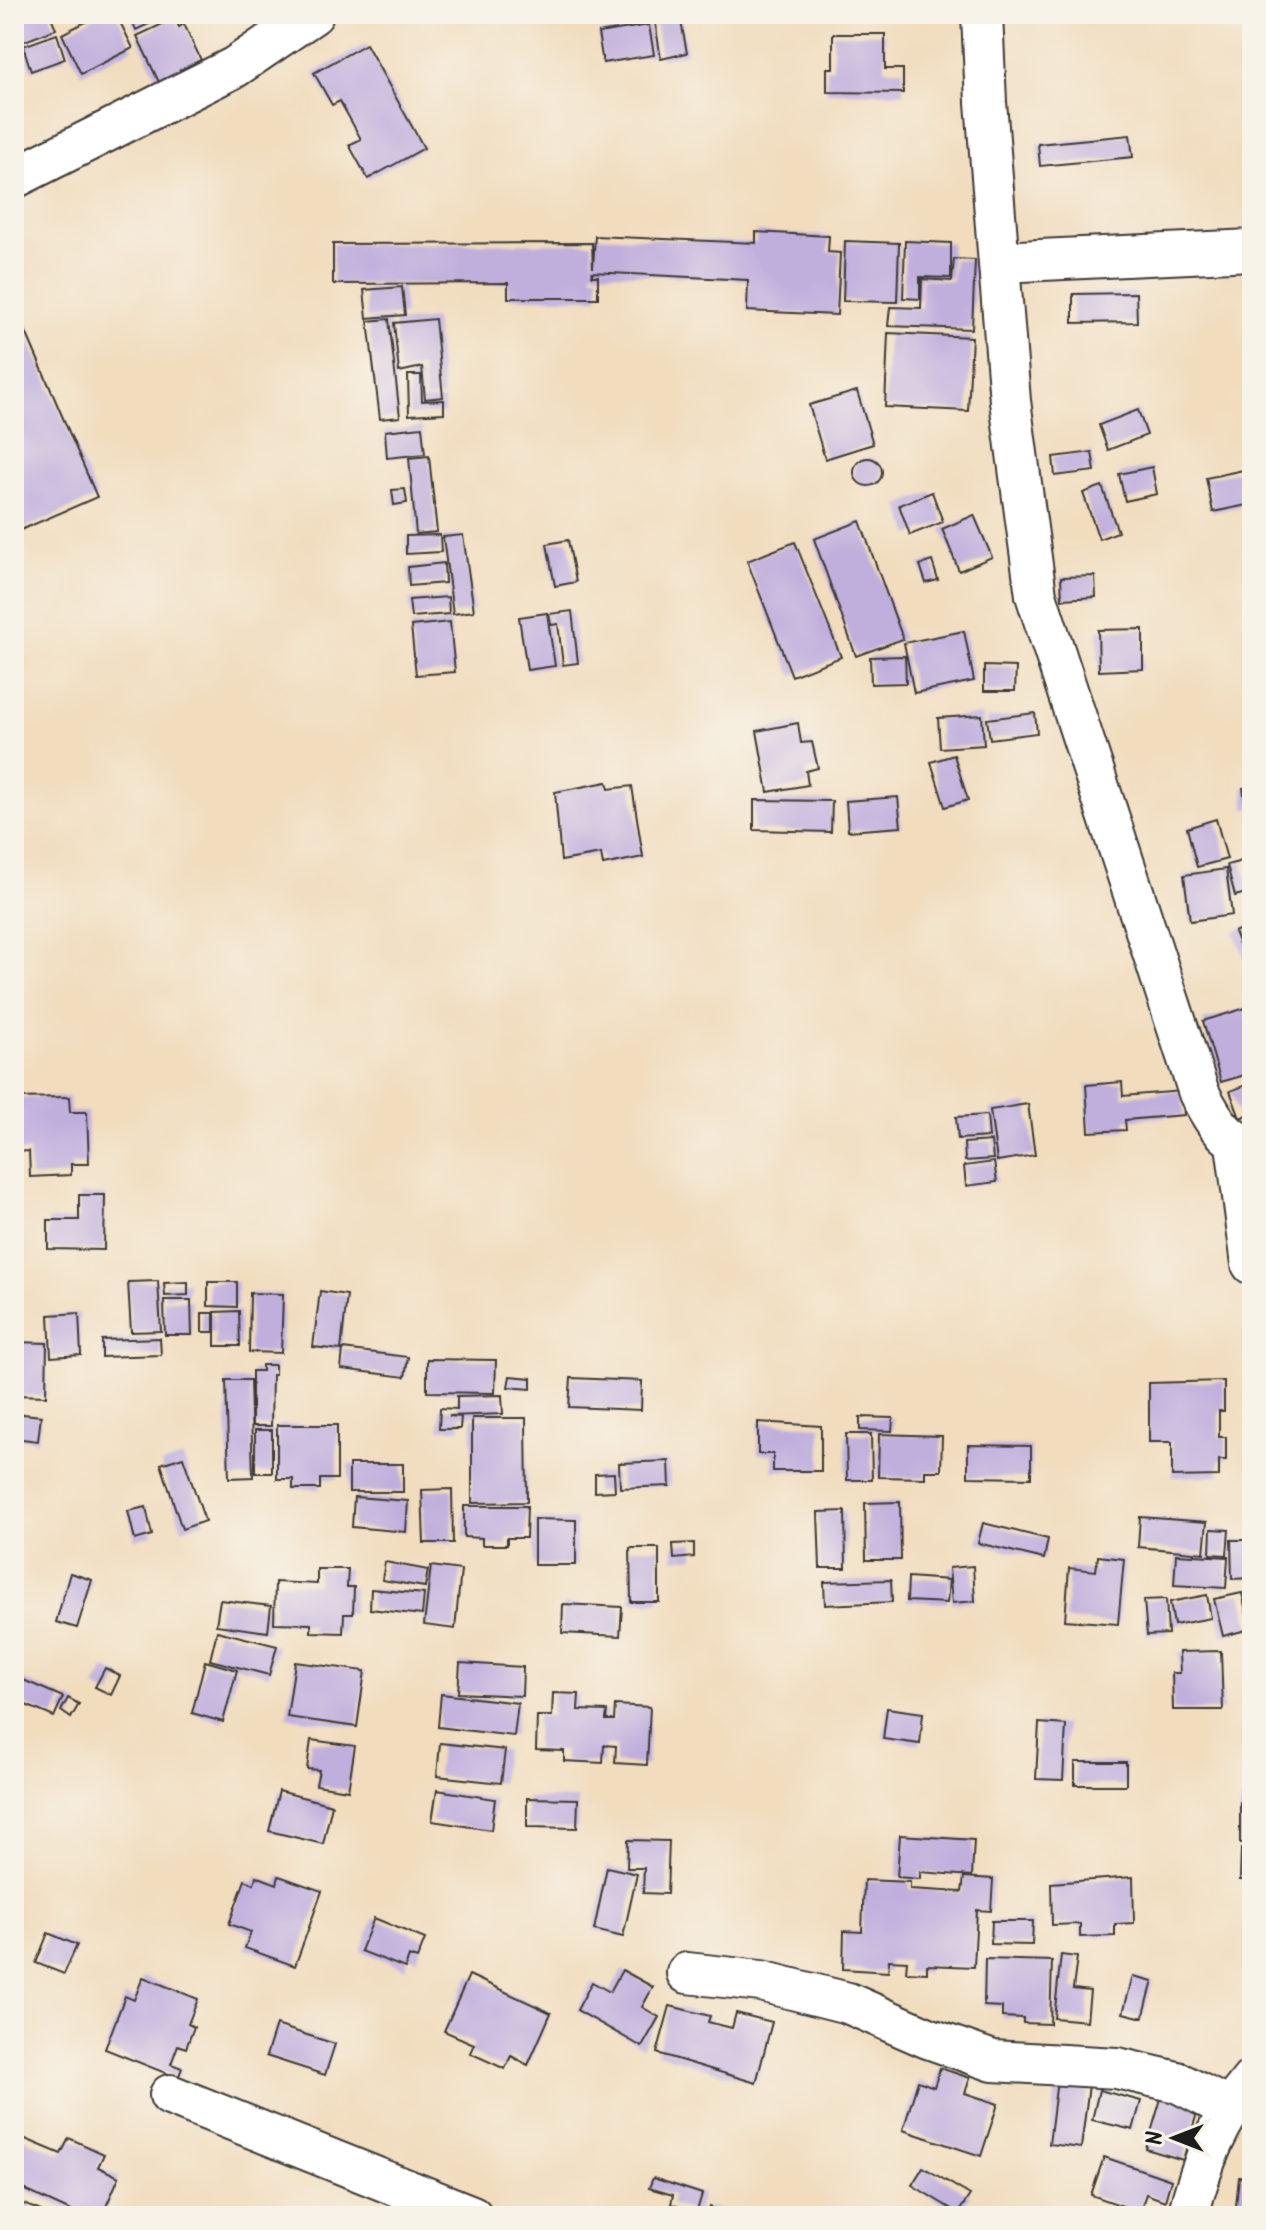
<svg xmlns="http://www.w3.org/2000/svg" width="1266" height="2230" font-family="Kalam,sans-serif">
<rect width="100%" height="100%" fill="#f7f3e8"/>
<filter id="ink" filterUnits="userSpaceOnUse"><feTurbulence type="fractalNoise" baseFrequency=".0125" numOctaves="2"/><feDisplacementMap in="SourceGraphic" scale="16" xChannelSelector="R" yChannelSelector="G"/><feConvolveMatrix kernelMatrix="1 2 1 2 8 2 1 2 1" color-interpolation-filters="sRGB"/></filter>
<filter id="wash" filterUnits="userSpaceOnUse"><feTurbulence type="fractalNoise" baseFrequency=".006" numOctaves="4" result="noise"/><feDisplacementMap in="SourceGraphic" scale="32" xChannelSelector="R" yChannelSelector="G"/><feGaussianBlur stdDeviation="1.8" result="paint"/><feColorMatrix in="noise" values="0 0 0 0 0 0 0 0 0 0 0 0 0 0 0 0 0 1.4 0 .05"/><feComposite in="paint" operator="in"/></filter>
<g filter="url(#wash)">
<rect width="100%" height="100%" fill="#f1dcbe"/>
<g id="blocks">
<g fill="#c0afdd">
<polygon points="14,14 50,14 56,29 20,43"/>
<polygon points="101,14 116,14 133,48 81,74 62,34"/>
<polygon points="129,14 169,14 136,30"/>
<polygon points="680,16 687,53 661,59 655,22"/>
<polygon points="175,18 179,27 184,24 201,60 180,70 187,85 165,95 137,36"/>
<polygon points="649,25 654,55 603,63 598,33"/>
<polygon points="57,34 65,59 31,71 23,46"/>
<polygon points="833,34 885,34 885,69 903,69 903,93 827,92 827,68 833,68"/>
<polygon points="366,44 424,148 368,179 349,145 361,139 340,101 332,105 314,73"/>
<polygon points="1130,135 1133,157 1040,166 1038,144"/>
<polygon points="756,232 829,236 828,252 840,253 837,315 747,311 748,280 592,272 592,276 598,276 598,298 508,298 508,283 333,284 333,244 592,243 593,268 595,236 756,243"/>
<polygon points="845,241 899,243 897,302 843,301"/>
<polygon points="905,241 951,243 951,278 920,277 920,299 903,298"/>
<polygon points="954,259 975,260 972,329 888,326 890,307 921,308 922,279 952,281"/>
<polygon points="402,287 405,315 367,318 364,290"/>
<polygon points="1136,293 1137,322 1073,323 1073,294"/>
<polygon points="20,318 97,497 14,533 14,321"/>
<polygon points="389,319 400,417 380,419 368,321"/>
<polygon points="435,319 443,397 425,399 422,367 399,372 394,323"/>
<polygon points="888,333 972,337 968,411 885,407"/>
<polygon points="408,375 421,375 422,401 444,400 444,413 409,415"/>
<polygon points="857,391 873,444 825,459 809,405"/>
<polygon points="1138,410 1147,435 1108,450 1099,425"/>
<polygon points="422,427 425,454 387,458 385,431"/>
<polygon points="1092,452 1095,471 1055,476 1053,457"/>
<polygon points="429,456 437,532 416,534 409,458"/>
<circle cx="868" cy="472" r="14"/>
<polygon points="1152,467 1157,494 1125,501 1119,474"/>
<polygon points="1248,469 1252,504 1213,512 1206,478"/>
<polygon points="1102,486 1118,532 1099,539 1083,493"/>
<polygon points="405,489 407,503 394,505 392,490"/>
<polygon points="932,492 943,522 910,535 899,505"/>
<polygon points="974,515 992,557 959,571 942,529"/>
<polygon points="860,521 903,639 856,656 814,539"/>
<polygon points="440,535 441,552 406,554 406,536"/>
<polygon points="463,535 474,611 453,614 443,537"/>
<polygon points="568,540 576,582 555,586 547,544"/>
<polygon points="795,542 841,657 792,676 747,561"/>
<polygon points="932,561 938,580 926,583 920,565"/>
<polygon points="444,563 445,583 409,586 408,567"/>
<polygon points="1095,576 1096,597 1062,599 1061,577"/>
<polygon points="448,597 449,614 411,617 409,600"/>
<polygon points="572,611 578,663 563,665 558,624 551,625 549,614"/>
<polygon points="547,613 555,666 527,670 519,617"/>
<polygon points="450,622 455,672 416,675 411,626"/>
<polygon points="1143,629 1143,669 1099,671 1098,630"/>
<polygon points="964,631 974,681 914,693 904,643"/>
<polygon points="905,656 906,683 871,684 870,657"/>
<polygon points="984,666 1016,667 1015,691 984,691"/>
<polygon points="1035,713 1037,733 990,739 987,719"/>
<polygon points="982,715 984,745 940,748 938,718"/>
<polygon points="798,723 801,743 812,742 818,768 806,771 808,785 768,792 757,731"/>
<polygon points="954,755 968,800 945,807 931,762"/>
<polygon points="607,782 609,789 632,786 643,857 603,865 601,854 561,861 555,792"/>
<polygon points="1252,787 1252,808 1246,809 1243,788"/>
<polygon points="898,797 901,827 848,831 846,801"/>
<polygon points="754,800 832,801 831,832 754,830"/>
<polygon points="1216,819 1227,859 1197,867 1187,828"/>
<polygon points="1242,861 1250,892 1235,896 1227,865"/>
<polygon points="1226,869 1232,915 1190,921 1184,875"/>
<polygon points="1252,924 1252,975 1234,932"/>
<polygon points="1252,1006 1252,1064 1246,1066 1248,1074 1221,1082 1203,1021"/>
<polygon points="1122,1082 1123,1096 1182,1091 1184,1115 1125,1120 1126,1130 1089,1132 1086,1085"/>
<polygon points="1252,1083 1252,1113 1240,1118 1230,1091"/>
<polygon points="69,1097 70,1112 87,1112 89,1164 71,1164 71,1175 30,1177 29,1151 14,1152 14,1098"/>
<polygon points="1028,1104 1035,1155 997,1161 990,1110"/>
<polygon points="987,1115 989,1137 958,1139 956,1117"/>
<polygon points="991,1141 993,1159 965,1161 964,1143"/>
<polygon points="994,1162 997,1182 966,1186 964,1166"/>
<polygon points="79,1195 105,1195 104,1250 48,1249 48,1220 79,1220"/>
<polygon points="158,1281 161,1331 131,1332 128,1282"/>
<polygon points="188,1282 188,1295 165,1296 164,1283"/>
<polygon points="208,1282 237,1282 237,1307 208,1306"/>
<polygon points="320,1291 347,1295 341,1350 313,1347"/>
<polygon points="250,1293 283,1294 281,1353 249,1352"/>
<polygon points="164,1300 191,1300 192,1335 165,1335"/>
<polygon points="239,1311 240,1346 215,1346 215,1312"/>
<polygon points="79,1313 81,1355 51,1357 49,1315"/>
<rect x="202" y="1313" width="12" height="19"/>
<polygon points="160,1338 161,1355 102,1357 102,1340"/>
<polygon points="14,1342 47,1343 46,1396 14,1395"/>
<polygon points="343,1349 408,1357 405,1377 341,1369"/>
<polygon points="427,1359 496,1360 495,1393 427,1392"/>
<polygon points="262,1365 275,1365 275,1375 272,1375 271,1426 252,1426 252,1371 262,1371"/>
<polygon points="510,1376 531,1378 531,1389 508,1387"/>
<polygon points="571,1378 642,1381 641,1410 569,1407"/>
<polygon points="226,1380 250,1380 253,1477 229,1478"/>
<polygon points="1224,1381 1224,1411 1219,1411 1219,1437 1226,1437 1226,1460 1219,1460 1219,1476 1172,1477 1172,1442 1149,1442 1149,1383"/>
<polygon points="502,1395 503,1414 449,1416 461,1417 460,1429 439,1429 440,1408 457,1409 457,1396"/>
<polygon points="14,1413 41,1416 38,1441 14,1438"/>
<polygon points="860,1417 893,1418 892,1431 860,1430"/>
<polygon points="472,1418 526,1418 527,1502 472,1503"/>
<polygon points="758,1422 821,1426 821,1471 773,1471 773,1454 758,1454"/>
<polygon points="277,1425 337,1425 337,1479 320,1479 320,1489 293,1489 293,1479 277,1479"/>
<rect x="255" y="1430" width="17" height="43"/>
<polygon points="846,1434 871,1434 872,1480 847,1480"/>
<polygon points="879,1434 942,1436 941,1471 925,1471 925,1478 878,1477"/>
<polygon points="968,1445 1031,1446 1031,1478 968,1477"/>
<polygon points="183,1457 205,1521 182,1529 161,1464"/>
<polygon points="669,1461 670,1486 620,1488 619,1463"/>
<rect x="349" y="1464" width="54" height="28"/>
<polygon points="614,1473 615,1491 595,1492 595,1474"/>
<polygon points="452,1489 453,1543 424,1543 422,1490"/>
<polygon points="354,1497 408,1501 406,1532 352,1527"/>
<polygon points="900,1502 901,1560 866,1560 865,1503"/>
<polygon points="464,1506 527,1506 526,1538 507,1538 507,1545 482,1545 482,1538 464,1537"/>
<polygon points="146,1507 152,1535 135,1540 128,1511"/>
<polygon points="845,1511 846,1568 820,1568 818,1512"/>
<polygon points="1140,1517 1207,1522 1204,1553 1138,1547"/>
<polygon points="534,1519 576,1520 576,1565 534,1565"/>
<polygon points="983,1523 1048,1539 1044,1559 978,1543"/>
<polygon points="1211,1529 1229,1530 1227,1555 1210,1554"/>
<polygon points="1231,1540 1252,1540 1252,1578 1232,1579"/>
<polygon points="694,1543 694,1557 674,1559 673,1544"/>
<polygon points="630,1548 659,1548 659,1602 631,1602"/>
<polygon points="1176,1554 1228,1557 1226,1588 1174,1585"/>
<polygon points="1098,1556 1124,1559 1118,1624 1065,1620 1069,1568 1096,1571"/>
<polygon points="385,1562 428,1570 425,1587 382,1580"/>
<polygon points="431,1566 461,1570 455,1629 424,1625"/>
<polygon points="973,1566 975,1601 952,1603 949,1568"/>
<polygon points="317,1569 348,1569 347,1587 354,1587 353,1614 344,1614 343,1633 311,1632 311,1624 274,1623 275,1582 317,1584"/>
<polygon points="70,1573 92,1580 77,1628 56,1622"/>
<polygon points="908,1577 949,1580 947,1603 907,1601"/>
<polygon points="891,1580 892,1602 825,1605 824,1582"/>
<polygon points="371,1589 424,1594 422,1615 370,1609"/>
<polygon points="1242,1593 1250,1629 1223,1636 1214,1599"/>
<polygon points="1207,1595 1211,1618 1174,1625 1170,1602"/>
<polygon points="1166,1599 1168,1634 1147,1635 1144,1600"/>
<polygon points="220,1600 271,1606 268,1632 216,1625"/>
<polygon points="563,1604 622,1607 620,1636 562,1633"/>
<polygon points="217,1631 277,1646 269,1675 210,1660"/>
<polygon points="1221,1651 1223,1710 1173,1710 1172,1673 1180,1673 1179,1652"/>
<polygon points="205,1661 237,1670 223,1722 192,1713"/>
<polygon points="295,1662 365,1671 357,1727 287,1717"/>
<polygon points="460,1663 523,1667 522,1696 458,1693"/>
<polygon points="105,1668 120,1676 111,1695 95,1687"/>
<polygon points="14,1676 63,1697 54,1717 14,1700"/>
<polygon points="553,1693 579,1694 578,1710 607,1711 606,1720 614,1720 615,1705 650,1707 647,1765 615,1763 616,1746 604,1745 603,1763 564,1761 564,1751 536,1750 537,1716 552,1716"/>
<polygon points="441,1694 518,1703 514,1736 438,1727"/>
<polygon points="68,1698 79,1704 71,1718 61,1711"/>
<polygon points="887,1708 923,1713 920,1744 883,1739"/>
<polygon points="1039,1723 1066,1725 1063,1780 1036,1779"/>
<polygon points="311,1740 355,1746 348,1790 316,1785 319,1770 307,1769"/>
<polygon points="440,1743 505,1750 501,1783 437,1776"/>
<rect x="1075" y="1762" width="51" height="23"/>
<polygon points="437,1790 495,1799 491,1830 432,1821"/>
<polygon points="279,1791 332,1805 323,1844 269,1831"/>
<polygon points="527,1798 578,1799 577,1828 527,1827"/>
<rect x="1240" y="1802" width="12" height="41"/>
<polygon points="900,1835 974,1840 972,1876 920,1872 920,1879 897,1877"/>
<polygon points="628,1840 669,1841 667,1894 643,1893 644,1868 627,1868"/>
<polygon points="1241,1849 1252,1850 1252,1880 1240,1880"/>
<polygon points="607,1867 637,1874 623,1937 594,1930"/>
<polygon points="256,1876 277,1884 279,1876 322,1891 295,1966 245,1948 251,1932 229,1924 245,1880 254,1884"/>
<polygon points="964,1877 993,1879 991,1911 977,1910 974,1967 927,1965 927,1973 906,1972 907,1961 889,1960 888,1972 843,1969 844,1931 862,1932 864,1880 910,1882 910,1889 962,1892"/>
<polygon points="1133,1877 1134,1923 1115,1924 1115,1936 1080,1937 1080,1924 1052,1925 1051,1883"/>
<polygon points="374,1918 425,1939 417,1959 409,1956 405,1968 361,1951"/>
<polygon points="992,1921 1033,1921 1032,1945 991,1944"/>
<polygon points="48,1933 77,1945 64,1974 36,1963"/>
<polygon points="1061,1955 1077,1957 1073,1989 1090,1991 1087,2021 1054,2018"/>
<polygon points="985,1959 1052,1961 1050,2024 1023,2023 1023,2018 1002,2017 1002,2007 984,2006"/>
<polygon points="622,1970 653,1987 642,2007 659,2017 642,2047 577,2010 592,1982 610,1992"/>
<polygon points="469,1975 551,2013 528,2065 511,2056 505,2069 470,2053 474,2044 444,2031"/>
<polygon points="1133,1976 1153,1981 1143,2018 1123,2013"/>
<polygon points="143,1977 198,1999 188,2024 194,2027 186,2048 178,2045 171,2064 182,2068 178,2078 105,2049 125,1996 134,2000"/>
<polygon points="670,2006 710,2016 708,2022 732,2028 736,2013 772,2022 756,2083 657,2053"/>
<polygon points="276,2025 335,2044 325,2075 266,2056"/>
<polygon points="940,2068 970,2078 965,2093 998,2104 981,2156 903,2130 918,2081 934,2087"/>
<polygon points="1058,2072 1090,2077 1081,2148 1049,2144"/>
<polygon points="1099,2090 1141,2101 1133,2130 1092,2120"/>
<polygon points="1163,2092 1200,2103 1183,2160 1146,2149"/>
<polygon points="23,2138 61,2154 69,2138 104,2154 98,2167 119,2177 102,2216 71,2216 73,2212 14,2185 14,2159"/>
<polygon points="1104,2157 1171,2180 1165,2201 1146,2194 1140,2212 1091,2195"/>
<polygon points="923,2167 970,2195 958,2213 912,2185"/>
<polygon points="1239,2177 1252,2178 1252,2216 1235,2216"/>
<polygon points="653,2178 702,2194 697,2211 708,2215 710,2207 736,2216 692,2216 694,2212 671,2204 673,2195 649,2188"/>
<polygon points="14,2200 41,2211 39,2216 14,2216"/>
</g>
</g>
</g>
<g filter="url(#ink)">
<use href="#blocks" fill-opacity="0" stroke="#3c3934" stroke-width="2"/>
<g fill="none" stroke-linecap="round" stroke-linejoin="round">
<g stroke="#3c3934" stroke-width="44">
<g id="minor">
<path d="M982,14l4,88 24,299 26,194 163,498c13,25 24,46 53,56"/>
<polyline points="14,178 235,67 313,14"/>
<polyline points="999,262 1252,250"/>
<polyline points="1236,1144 1252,1264"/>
<polyline points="687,1973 761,1981 848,2003 928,2038 993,2061 1117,2068 1177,2082 1228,2108"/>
<polyline points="170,2095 472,2216"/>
<path d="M1188,2216c13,-51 29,-95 64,-136"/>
</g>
</g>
<use href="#minor" stroke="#fff" stroke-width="40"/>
</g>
</g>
<rect width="1266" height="2230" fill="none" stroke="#f7f3e8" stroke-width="48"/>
<g transform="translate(1174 2138) rotate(270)" stroke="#f7f3e8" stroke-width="6" paint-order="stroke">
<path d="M0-6L14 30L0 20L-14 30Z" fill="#1c1c1c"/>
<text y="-12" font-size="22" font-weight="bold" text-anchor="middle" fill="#1c1c1c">N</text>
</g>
</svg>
